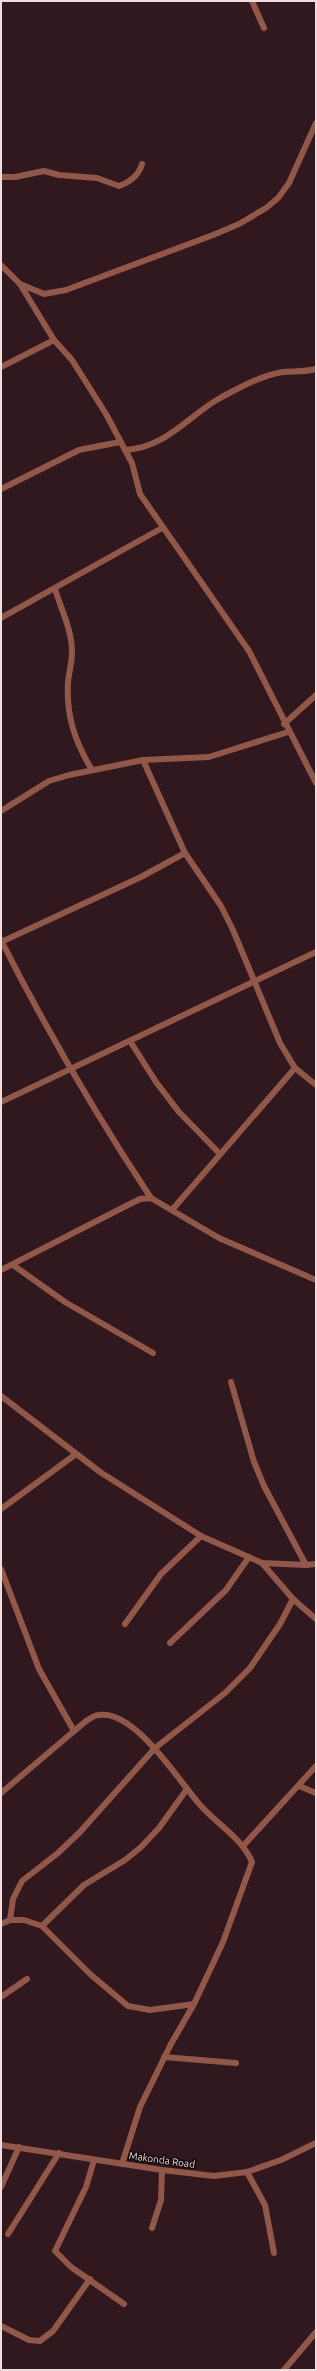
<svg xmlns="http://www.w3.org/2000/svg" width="317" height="2371" font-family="Ubuntu,sans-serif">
<rect width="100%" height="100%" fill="#31181e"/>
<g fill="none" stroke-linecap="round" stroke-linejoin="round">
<g stroke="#91584a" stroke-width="6">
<polyline points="252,1 264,28"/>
<path d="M1,177h14l29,-6 15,4 38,3 22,8c11,-4 20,-11 23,-22"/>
<polyline points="1,265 20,284 54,340 72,360 106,414 132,463 140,494 249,651 316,783"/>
<polyline points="20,284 44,294 66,290 213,235 239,224 266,208 278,198 289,183 316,123"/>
<polyline points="1,367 54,340"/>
<path d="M125,450c41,-2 63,-34 95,-52 19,-10 42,-23 63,-26 11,-1 22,0 33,-3"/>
<polyline points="1,489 79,450 120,442"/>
<path d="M55,589c6,20 17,41 17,63 0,10 -3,20 -4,30 -2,34 7,60 24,88"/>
<polyline points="1,618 162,528"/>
<polyline points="284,724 316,695"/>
<polyline points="143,760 185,853 221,906 233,930 280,1043 295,1068 316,1085"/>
<polyline points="1,811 49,781 69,775 143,760 209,757 288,732"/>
<path d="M1,940c45,89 95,175 150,258"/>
<polyline points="1,942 141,877 185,853"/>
<polyline points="130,1041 156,1082 179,1112 220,1154"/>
<polyline points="1,1102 316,952"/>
<polyline points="172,1210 295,1068"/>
<polyline points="13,1265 65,1302 153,1353"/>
<polyline points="1,1270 122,1208 140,1199 151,1198 219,1238 316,1280"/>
<polyline points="231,1382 254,1462 264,1486 306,1565"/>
<polyline points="1,1396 100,1472 201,1536 262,1563 306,1565 316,1564"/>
<polyline points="1,1509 76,1454"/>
<polyline points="262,1563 293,1599 316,1619"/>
<polyline points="1,1569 39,1669 74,1731"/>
<polyline points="125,1624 161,1574 201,1536"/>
<polyline points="170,1643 226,1590 249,1557"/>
<polyline points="299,1786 316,1793"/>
<path d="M1,1793l85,-72c4,-2 8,-6 13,-6 36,-6 81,68 102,91 16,18 42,33 51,56l-29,80 -29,62 -23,40 -31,63 -18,57"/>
<polyline points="243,1846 316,1766"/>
<polyline points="10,1920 13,1899 22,1881 58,1853 80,1832 155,1748 225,1693 250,1668 280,1624 293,1599"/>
<polyline points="1,1924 10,1920 24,1920 42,1926 90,1974 128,2006 150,2010 194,2004"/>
<polyline points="42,1926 84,1885 125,1860 140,1848 159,1828 187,1789"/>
<polyline points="1,1997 27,1979"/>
<polyline points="164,2057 236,2063"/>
<polyline points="1,2145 162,2170 214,2176 247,2172 281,2160 316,2143"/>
<polyline points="94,2160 86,2187 55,2251 71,2267 124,2304"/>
<polyline points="247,2172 265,2205 274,2253"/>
<polyline points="1,2187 19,2147"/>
<polyline points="152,2228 161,2200 162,2170"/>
<polyline points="8,2234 59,2153"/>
<polyline points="1,2326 29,2340 40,2341 53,2331 90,2279"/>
<polyline points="284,2370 316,2332"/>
</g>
</g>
<g text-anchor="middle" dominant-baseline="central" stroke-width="3" stroke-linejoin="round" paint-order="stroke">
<g font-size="10" fill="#eedcdf" stroke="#120709">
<text transform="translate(162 2160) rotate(8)">Makonda Road</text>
</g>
</g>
<rect width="317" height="2371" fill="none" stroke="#eedcdf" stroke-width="4"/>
</svg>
